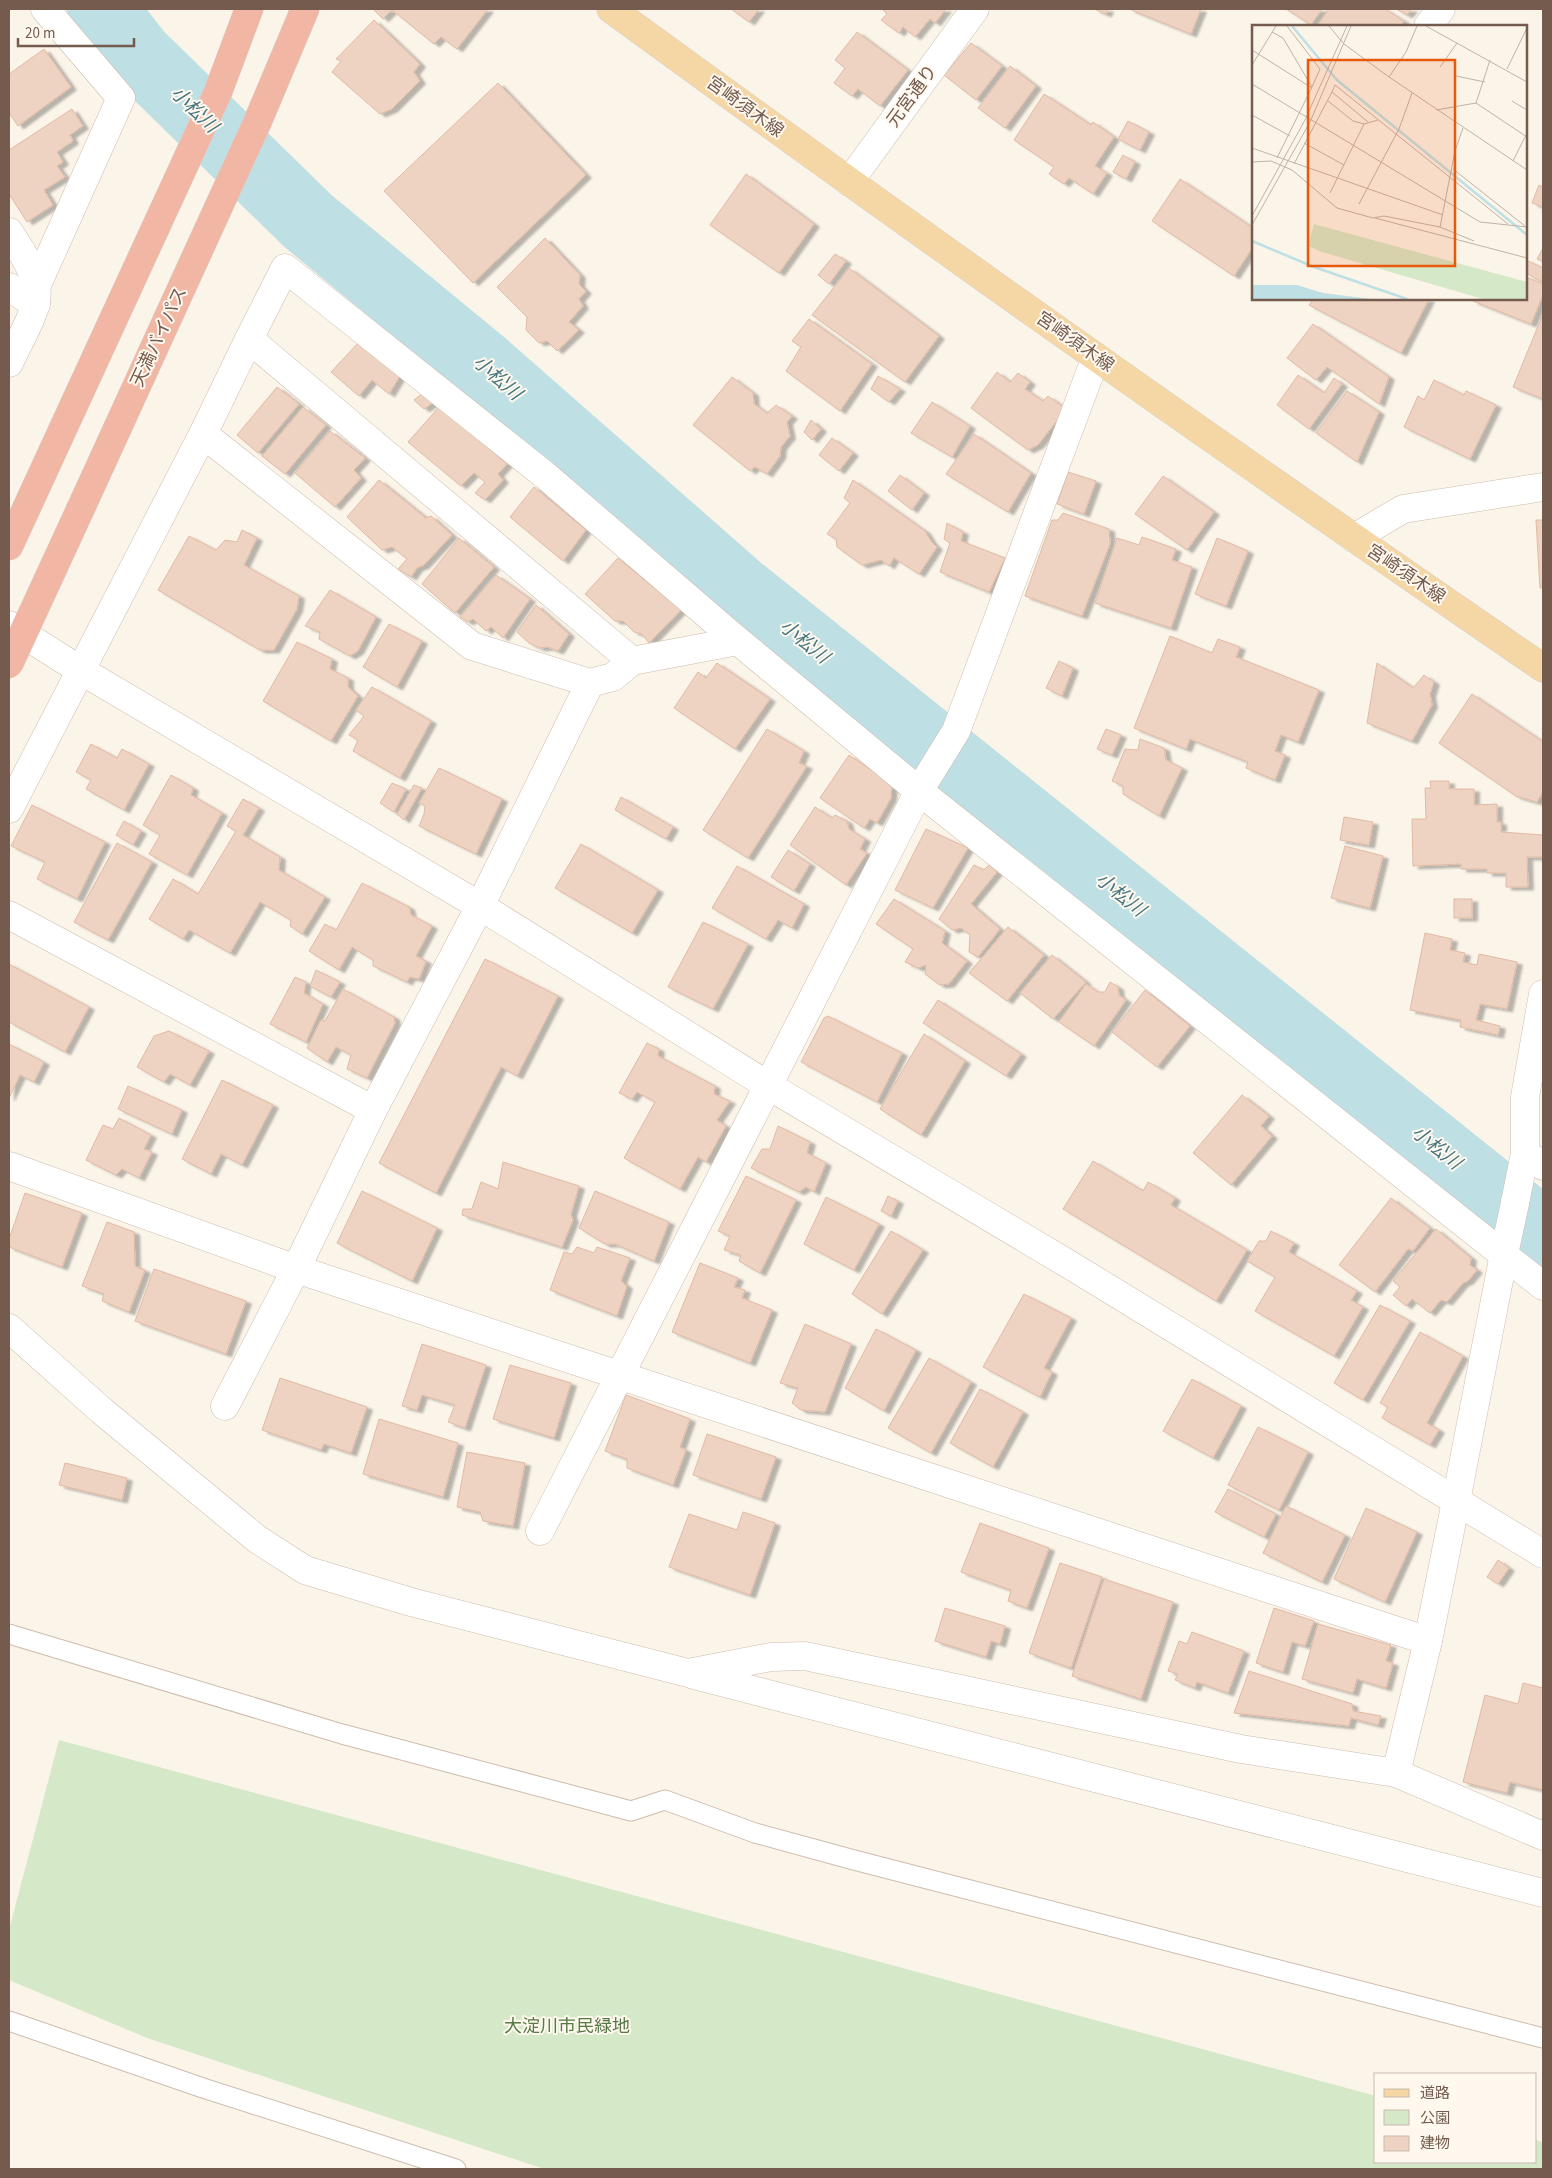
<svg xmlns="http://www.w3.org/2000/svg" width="1552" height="2178" font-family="'Source Sans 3','Noto Sans JP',sans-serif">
<defs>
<filter id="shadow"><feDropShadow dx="5.5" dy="3" stdDeviation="1" flood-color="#0004"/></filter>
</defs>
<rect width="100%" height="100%" fill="#fbf4e9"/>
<polygon fill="#d5e8c8" points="59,1740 1376,2096 1376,2162 1536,2162 1536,2140 1543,2142 1543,2169 544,2169 147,2038 9,1980 9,1930"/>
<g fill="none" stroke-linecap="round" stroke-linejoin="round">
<polyline stroke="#bedfe4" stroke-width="70" points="102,9 138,55 308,221 483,365 739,590 1543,1234"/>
</g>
<g fill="#efd3c2" stroke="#e1baa3" filter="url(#shadow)">
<polygon points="373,9 488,9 457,49 441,37 434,44 392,10 383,19"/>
<polygon points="731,9 759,9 749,22"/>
<polygon points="882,9 946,9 935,23 930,19 915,37 903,27 899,33 881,20 887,14"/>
<polygon points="1094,9 1108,9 1106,14"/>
<polygon points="1129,9 1201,9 1191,34"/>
<polygon points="1286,9 1322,9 1311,25"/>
<polygon points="1329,9 1385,9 1404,21 1401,26 1317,26"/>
<polygon points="1396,9 1412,9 1407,15"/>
<polygon points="374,20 420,64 414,72 420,81 392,109 380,114 332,72 341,61 336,59"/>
<polygon points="857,32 908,70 880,106 858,89 852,96 834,83 845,68 835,60"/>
<polygon points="971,43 1002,66 976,100 944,75"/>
<polygon points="44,49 71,87 18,126 9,113 9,74"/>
<polygon points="1010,66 1036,86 1005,128 978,108"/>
<polygon points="498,83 586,175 473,283 384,191"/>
<polygon points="1044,94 1091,125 1093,122 1114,137 1095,166 1107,173 1093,194 1069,178 1064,184 1049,174 1054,167 1014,140"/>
<polygon points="72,109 83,126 70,135 73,141 57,152 63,162 57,166 65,177 44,190 53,205 27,222 9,194 9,150"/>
<polygon points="1128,121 1149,132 1140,150 1118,139"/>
<polygon points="1123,155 1135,162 1126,179 1113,172"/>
<polygon points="746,174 814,224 779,273 710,225"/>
<polygon points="1180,179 1253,228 1253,247 1234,276 1152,221"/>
<polygon points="1539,185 1543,187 1543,207 1532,203"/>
<polygon points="545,238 580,275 579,284 586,291 579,299 583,306 569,322 579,330 557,351 547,341 539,343 526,330 527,317 497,287"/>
<polygon points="1543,248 1543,262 1537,259"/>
<polygon points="835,254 846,261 829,284 818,275"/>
<polygon points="1526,260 1543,268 1542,282 1526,273"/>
<polygon points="849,268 939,336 905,382 812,315"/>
<polygon points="1526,277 1543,284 1543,295 1531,324 1473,301 1474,299 1526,299"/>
<polygon points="1313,299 1429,299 1401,353 1309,305"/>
<polygon points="1543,314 1543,399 1513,387"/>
<polygon points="809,319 872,364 840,411 786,371 801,347 792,341"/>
<polygon points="1313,324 1389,377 1379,404 1327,367 1316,380 1287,358"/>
<polygon points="359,342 400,376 389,394 372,380 359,396 331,372"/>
<polygon points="997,372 1010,382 1018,373 1030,382 1025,389 1043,401 1048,396 1066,409 1038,445 1028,450 971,408"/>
<polygon points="1298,375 1324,393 1334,378 1342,384 1309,429 1277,405"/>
<polygon points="878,376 900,389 889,402 871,389"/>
<polygon points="732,377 753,393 754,404 767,413 776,405 792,416 787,422 790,436 781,447 780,456 767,474 755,467 750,471 693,425"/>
<polygon points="1434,380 1464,395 1466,391 1496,405 1470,459 1404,427 1418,396 1424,400"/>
<polygon points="277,387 299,404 258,453 237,435"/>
<polygon points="1347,391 1379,412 1357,462 1316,433"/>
<polygon points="423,393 434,402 424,409 414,400"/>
<polygon points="932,402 970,426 952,457 911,433"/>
<polygon points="303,407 326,425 285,474 262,456"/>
<polygon points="439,407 507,464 498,474 503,480 485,500 475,493 485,482 474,473 461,486 408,442"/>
<polygon points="811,420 821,429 812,440 804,432"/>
<polygon points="330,431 365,458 354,470 361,478 335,507 295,473"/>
<polygon points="974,434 1031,473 1008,512 946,474"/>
<polygon points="832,438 853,453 839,471 819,455"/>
<polygon points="1068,472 1096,481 1084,514 1057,504"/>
<polygon points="900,475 924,493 912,510 888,491"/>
<polygon points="1163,476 1214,512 1187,550 1135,514"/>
<polygon points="379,480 426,518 431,516 452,535 424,565 417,568 411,577 398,569 407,559 392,547 382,550 347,517"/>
<polygon points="853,480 925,531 931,541 937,547 919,574 894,558 889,566 881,560 862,565 837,547 836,539 827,534 850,503 844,498"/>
<polygon points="534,487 586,530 563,561 510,517"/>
<polygon points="1063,513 1109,529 1110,544 1082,616 1025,596 1052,520 1058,520"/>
<polygon points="1536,520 1543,520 1543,588 1540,588"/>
<polygon points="947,523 963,532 961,541 1005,558 989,592 940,572 950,543 944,539"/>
<polygon points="242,530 257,538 244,565 299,596 297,609 274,650 260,650 158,590 189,536 216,550 225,540 237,542"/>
<polygon points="1142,537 1176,549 1172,560 1192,567 1171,628 1095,603 1117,538 1139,545"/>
<polygon points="459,538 494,567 455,613 422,584"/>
<polygon points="1217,538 1248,551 1226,606 1195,594"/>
<polygon points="618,558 681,610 649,643 642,634 634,632 623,621 615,621 585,594"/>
<polygon points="496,575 530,599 503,638 491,627 486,631 473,619 468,622 460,617"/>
<polygon points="330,590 376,617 358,651 350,656 319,639 320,632 305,626"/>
<polygon points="536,605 569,634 558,651 548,647 540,648 529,643 517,632"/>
<polygon points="389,624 422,641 397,687 363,667"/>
<polygon points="1170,636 1212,653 1218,639 1240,647 1236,657 1319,690 1298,742 1281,735 1275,751 1285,755 1275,780 1246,768 1248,762 1190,739 1186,749 1134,728"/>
<polygon points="297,642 332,659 330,669 348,678 348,687 358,696 331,741 263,701"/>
<polygon points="1059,661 1073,668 1062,696 1046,688"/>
<polygon points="717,663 770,699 735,749 674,708 698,672 706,678"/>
<polygon points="1377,663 1413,688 1424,675 1434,682 1430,694 1432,705 1412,741 1367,723"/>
<polygon points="372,687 431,721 400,778 353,751 358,740 349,735 364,716 356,710"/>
<polygon points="1472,694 1543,742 1543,792 1537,802 1516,796 1439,743"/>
<polygon points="767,729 804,751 799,763 807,766 748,858 703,830"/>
<polygon points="1106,729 1121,735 1112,755 1097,749"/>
<polygon points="1140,739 1164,748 1166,760 1182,768 1159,816 1123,794 1123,786 1112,781 1125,749 1138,750"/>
<polygon points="91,744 117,758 122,749 149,764 124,810 86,789 91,780 76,772"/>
<polygon points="849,755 892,784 891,798 877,823 870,819 864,828 820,798"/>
<polygon points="439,768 502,799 476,854 419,826 424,814 425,806 419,803"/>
<polygon points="171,775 193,788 191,795 222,813 187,875 149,854 160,835 143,825"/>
<polygon points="1430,781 1449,781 1449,789 1474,789 1474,805 1497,804 1497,822 1501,822 1501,832 1543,835 1543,857 1527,857 1528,887 1506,887 1506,873 1487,873 1487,869 1461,869 1461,864 1413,866 1412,819 1426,819 1425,788 1431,788"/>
<polygon points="392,783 406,789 394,812 380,803"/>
<polygon points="414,785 422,788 404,820 397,814"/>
<polygon points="621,797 673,827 666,839 615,810"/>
<polygon points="243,799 259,808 243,835 280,857 279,870 325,897 302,934 290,926 291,920 260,902 230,953 189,930 183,939 149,919 173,879 198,894 236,831 227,826"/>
<polygon points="32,805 105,842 77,899 37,879 45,862 11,846"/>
<polygon points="815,807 832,818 835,815 847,821 849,829 865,839 860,849 867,853 846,885 790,845"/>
<polygon points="1344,817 1373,822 1369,845 1340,840"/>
<polygon points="124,821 141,831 133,845 116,835"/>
<polygon points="926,829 968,848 933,908 895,890"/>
<polygon points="117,843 152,862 108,940 74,922"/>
<polygon points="581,844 658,890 632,933 555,888"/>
<polygon points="1345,846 1383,856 1370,908 1331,898"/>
<polygon points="788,850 810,864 794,891 771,877"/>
<polygon points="974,865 984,870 989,865 997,872 971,904 1000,929 978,957 969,952 970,935 961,928 952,930 939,919"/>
<polygon points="737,866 804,904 792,928 778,920 766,939 712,908"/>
<polygon points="362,883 409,907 411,915 432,926 416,956 426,961 419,979 410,977 407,982 373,966 373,960 352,947 339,970 309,951 325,924 336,930"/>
<polygon points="894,899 945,931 942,943 967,961 949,984 940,985 925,974 926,965 918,968 905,962 913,949 876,924"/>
<rect x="1454" y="899" width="18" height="19"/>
<polygon points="703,922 748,944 713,1009 668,987"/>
<polygon points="1008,927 1044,955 1007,1001 969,973"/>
<polygon points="1425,933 1452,939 1450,950 1465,953 1463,962 1477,965 1479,954 1517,962 1507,1009 1480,1004 1476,1020 1500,1026 1498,1035 1460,1027 1461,1020 1410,1010"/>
<polygon points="1052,955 1086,982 1053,1019 1020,993"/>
<polygon points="485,959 558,996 517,1076 501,1067 436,1193 379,1163"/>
<polygon points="9,964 89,1007 65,1052 9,1022"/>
<polygon points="316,970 340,982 331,997 310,986"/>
<polygon points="295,977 306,982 304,993 323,1004 306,1042 270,1024"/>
<polygon points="1110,982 1118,987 1119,995 1126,1000 1094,1046 1059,1022 1086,984 1098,992 1105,992"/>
<polygon points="343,989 394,1017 395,1023 367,1078 347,1069 351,1055 336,1047 327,1062 307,1048 321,1020 325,1021"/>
<polygon points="1145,990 1190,1026 1157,1067 1112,1032"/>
<polygon points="938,1000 1021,1054 1006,1076 923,1023"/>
<polygon points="828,1016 902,1053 877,1102 801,1062 824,1018"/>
<polygon points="169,1031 209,1051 190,1085 170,1074 164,1082 137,1067 154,1036"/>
<polygon points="924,1034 965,1061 921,1135 880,1109"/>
<polygon points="647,1043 659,1049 658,1056 715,1086 714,1094 730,1101 717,1120 726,1126 706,1162 698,1157 680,1189 624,1158 655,1102 637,1092 632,1099 619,1093"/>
<polygon points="9,1044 44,1062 34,1082 20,1075 9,1098"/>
<polygon points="222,1080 273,1105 242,1165 221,1154 211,1174 182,1159"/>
<polygon points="128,1086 182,1110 172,1134 118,1109"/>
<polygon points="1242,1095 1269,1116 1261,1126 1272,1136 1231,1185 1193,1153"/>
<polygon points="119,1118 151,1135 144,1149 152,1152 139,1178 122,1169 116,1175 86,1160 103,1125 113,1129"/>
<polygon points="778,1126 810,1142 807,1153 826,1163 814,1192 806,1187 799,1192 751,1168 762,1149 770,1149"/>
<polygon points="1093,1161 1143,1191 1148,1182 1175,1198 1171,1205 1247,1250 1216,1301 1063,1209"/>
<polygon points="503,1162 579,1186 571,1214 573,1220 562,1247 462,1215 463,1209 472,1209 481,1182 498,1189"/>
<polygon points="746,1176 796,1200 760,1273 739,1261 741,1255 724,1250 730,1236 718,1231"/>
<polygon points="362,1191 437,1228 412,1281 337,1243"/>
<polygon points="595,1191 669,1222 654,1261 615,1244 605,1244 579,1228"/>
<polygon points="25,1193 82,1213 62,1267 9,1247 9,1239"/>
<polygon points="888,1196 898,1201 891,1216 881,1211"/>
<polygon points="826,1197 879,1224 854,1270 804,1244"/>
<polygon points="1391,1198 1430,1228 1413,1251 1408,1249 1375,1292 1339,1265"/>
<polygon points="107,1222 134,1232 135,1266 145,1270 129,1312 102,1301 104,1294 82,1286"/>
<polygon points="1436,1229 1471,1258 1470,1265 1477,1270 1468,1281 1463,1283 1447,1302 1441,1300 1430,1313 1412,1299 1406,1306 1393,1295 1400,1287 1393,1281"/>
<polygon points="891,1231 923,1250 882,1314 852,1294"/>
<polygon points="1271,1231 1294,1243 1289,1252 1357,1291 1351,1300 1363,1307 1334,1356 1255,1311 1275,1277 1247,1261 1259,1241 1266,1241"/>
<polygon points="577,1247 594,1253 597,1247 630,1258 621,1281 627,1286 617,1316 550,1290 564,1252 572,1254"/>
<polygon points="700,1263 738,1278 734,1287 745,1290 742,1298 772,1310 750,1363 672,1332"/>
<polygon points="154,1269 246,1301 226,1354 135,1321"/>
<polygon points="1024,1294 1071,1318 1044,1368 1052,1372 1040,1397 983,1367"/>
<polygon points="1380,1305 1410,1321 1363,1400 1334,1383"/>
<polygon points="805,1324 851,1344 825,1412 801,1410 792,1403 798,1388 780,1383"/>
<polygon points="876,1329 916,1350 884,1411 845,1388"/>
<polygon points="1420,1332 1463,1356 1427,1423 1439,1430 1430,1445 1382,1418 1388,1407 1380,1403"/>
<polygon points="422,1344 486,1365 465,1428 448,1422 455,1405 422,1395 417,1410 402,1406"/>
<polygon points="929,1358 971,1382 931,1453 888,1428"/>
<polygon points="510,1365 571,1383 554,1438 493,1419"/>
<polygon points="280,1378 367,1407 351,1453 324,1444 321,1450 262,1430"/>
<polygon points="1192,1379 1241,1406 1213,1458 1163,1431"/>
<polygon points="980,1389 1023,1412 993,1467 950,1443"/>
<polygon points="626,1395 690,1419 680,1447 686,1450 673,1485 627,1468 627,1459 605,1451"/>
<polygon points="379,1419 458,1443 443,1497 363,1474"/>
<polygon points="1258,1427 1308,1452 1279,1510 1228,1485"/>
<polygon points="707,1434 776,1457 761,1499 693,1475"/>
<polygon points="467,1452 525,1463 513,1526 483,1521 480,1512 457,1507"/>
<polygon points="65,1463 127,1478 122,1500 59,1485"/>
<polygon points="1228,1489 1276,1514 1264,1537 1215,1512"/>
<polygon points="1286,1506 1345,1535 1322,1582 1263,1553"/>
<polygon points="1366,1508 1417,1532 1385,1602 1334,1579"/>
<polygon points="743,1512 775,1523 750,1595 669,1567 689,1514 737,1530"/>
<polygon points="980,1523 1049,1548 1027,1608 1008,1601 1011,1590 961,1572"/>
<polygon points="1498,1560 1509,1568 1498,1584 1487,1577"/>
<polygon points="1060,1563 1102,1577 1071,1668 1029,1653"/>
<polygon points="1104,1579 1173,1602 1141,1699 1072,1676"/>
<polygon points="945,1608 1005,1626 1000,1644 991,1641 986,1657 935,1641"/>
<polygon points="1274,1608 1314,1621 1305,1646 1292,1642 1283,1672 1256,1663"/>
<polygon points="1318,1624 1391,1645 1386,1661 1393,1663 1386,1688 1357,1679 1353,1693 1302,1679"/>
<polygon points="1192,1632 1244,1651 1228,1693 1197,1682 1195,1688 1175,1680 1178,1674 1168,1671 1179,1641 1187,1644"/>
<polygon points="1249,1671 1352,1704 1353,1711 1381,1716 1378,1725 1351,1718 1349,1726 1234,1713"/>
<polygon points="1523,1683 1543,1688 1543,1790 1510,1782 1507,1793 1463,1782 1485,1695 1518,1704"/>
</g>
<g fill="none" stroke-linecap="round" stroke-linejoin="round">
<g stroke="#cdbcaf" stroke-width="21">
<g id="lane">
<polyline points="9,1634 342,1734 631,1811 665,1800 755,1833 854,1860 1543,2038"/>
<polyline points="9,2021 203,2088 456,2169"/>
</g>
</g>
<g stroke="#cdbcaf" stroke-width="29">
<g id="street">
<polyline points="1428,26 1441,9"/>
<polyline points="849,182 975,9"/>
<path d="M9,232c13,20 34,49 26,74 -6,20 -18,39 -26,57"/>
<polyline points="9,287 36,305"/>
<polyline points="36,287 121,98 45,9"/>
<polyline points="249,339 285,268 546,476 738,641 919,791 1543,1286"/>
<polyline points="203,434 472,646 590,683 613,677 632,661 738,641"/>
<polyline points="1354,538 1403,509 1543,487"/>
<polyline points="9,809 203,434 249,339 632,661"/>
<polyline points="9,915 373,1110"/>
<polyline points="1525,1153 1543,1166"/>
<polyline points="9,1166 296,1269 1428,1641"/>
<polyline points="1504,1254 1515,1203"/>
<polyline points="9,1328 102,1411 257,1539 305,1570 411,1602 688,1673 771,1657 805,1656 1241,1749 1396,1773 1428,1641 1456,1501"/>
<polyline points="225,1406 296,1269 373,1110 480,906 590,683"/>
<polyline points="540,1531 919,791 956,731 1096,357"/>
<polyline points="694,1675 1543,1893"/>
<polyline points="1396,1773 1543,1836"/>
</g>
</g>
<g stroke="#d1beb0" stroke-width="29">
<g id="secondary">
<polyline points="9,625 80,670 480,906 769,1086 1070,1265 1543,1554"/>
<polyline points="1515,1203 1525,1153 1525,1097 1543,994"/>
<polyline points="1456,1501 1504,1254"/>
</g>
</g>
<g stroke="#d8d1cd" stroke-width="29">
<path id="primary" d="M611,9c307,224 618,444 932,659"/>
</g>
<g stroke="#d8d1cd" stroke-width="29">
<g id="highway">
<polyline points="80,510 257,123 305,9"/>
<polyline points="9,546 218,92 249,9"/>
</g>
</g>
<use href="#lane" stroke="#fff" stroke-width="19"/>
<use href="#street" stroke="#fff" stroke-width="28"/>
<use href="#secondary" stroke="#fff" stroke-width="28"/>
<use href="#primary" stroke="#f5d7a6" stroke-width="28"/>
<use href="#highway" stroke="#f1b7a4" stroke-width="28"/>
<g stroke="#d8d1cd" stroke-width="29" stroke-linecap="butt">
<polyline id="highway-bridge" points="9,664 80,510"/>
</g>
<use href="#highway-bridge" stroke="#f1b7a4" stroke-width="28"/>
</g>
<g text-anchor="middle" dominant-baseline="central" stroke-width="4" stroke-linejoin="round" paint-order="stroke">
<g font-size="18" fill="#745b4e" stroke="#fef8ef">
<text transform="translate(912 96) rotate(-54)">元宮通り</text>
<text transform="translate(745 107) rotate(36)">宮崎須木線</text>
<text transform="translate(159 337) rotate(-65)">天満バイパス</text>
<text transform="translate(1075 342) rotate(35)">宮崎須木線</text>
<text transform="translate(1406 574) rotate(34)">宮崎須木線</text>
</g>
<g font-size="18" fill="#567946" stroke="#fef8ef">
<text x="567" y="2026">大淀川市民緑地</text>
</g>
<g font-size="19" font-style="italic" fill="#46767f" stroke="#fef8ef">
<text transform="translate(194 110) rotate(44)">小松川</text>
<text transform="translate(497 378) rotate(41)">小松川</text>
<text transform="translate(804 642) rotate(39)">小松川</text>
<text transform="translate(1120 895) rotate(39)">小松川</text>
<text transform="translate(1436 1148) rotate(39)">小松川</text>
</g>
</g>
<g transform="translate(1252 25)">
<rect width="275" height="275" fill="#fbf4e9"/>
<path d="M62,199l213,58v17h-44l-161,-47 -14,-6z" fill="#d5e8c8"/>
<path d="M0,260h45l26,8 48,6h-119z" fill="#bedfe4"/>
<path fill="none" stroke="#bedfe4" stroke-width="2.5" d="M40,1l45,54 190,155M0,216l62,26 93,32"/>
<path fill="none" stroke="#c1b2a6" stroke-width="1" d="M35,1l33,43 -8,18M77,1l15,18 45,33 138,93M174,1l101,56M20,7l11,6 29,49 -35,71M0,25l60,38M0,40l24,-39M188,42l17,-24M255,44l20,-41M204,51l29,6M137,52l17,-25 11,-26M0,59l228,138 47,5M80,67l3,-7 173,139M76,76l25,20 11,3 14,-4M260,76l15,9M224,78l14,-43M184,85l40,-7 51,34M0,90l38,21M52,118l40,22M0,123l191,67M261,136l13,-26M0,137l19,-1 21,9 45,38 36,10 11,-2 56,11 15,-76 8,-23M42,139l38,-72 36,30M201,144l72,57M78,168l34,-69M107,179l40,-75 13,-36M0,191l53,-96 42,-94M123,193l152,40M0,200l58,-103 41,-96M188,202l34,14"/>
<path fill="#e8590c" fill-opacity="0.15" stroke="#e8590c" stroke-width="2.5" d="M56,35h147v206h-147z"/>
<rect width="275" height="275" fill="none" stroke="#745b4e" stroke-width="2.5"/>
</g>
<rect width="1552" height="2178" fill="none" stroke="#745b4e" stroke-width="20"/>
<rect x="1374" y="2073" width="162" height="90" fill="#fef8ef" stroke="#c7b9af"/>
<rect x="1384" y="2089" width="25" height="8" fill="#f5d7a6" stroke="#c7b9af"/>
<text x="1420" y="2098" font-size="15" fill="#745b4e">道路</text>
<rect x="1384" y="2110" width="25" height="15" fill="#d5e8c8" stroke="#c7b9af"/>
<text x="1420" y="2123" font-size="15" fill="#745b4e">公園</text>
<rect x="1384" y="2136" width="25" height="15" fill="#efd3c2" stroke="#c7b9af"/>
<text x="1420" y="2148" font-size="15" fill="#745b4e">建物</text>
<path d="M18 38v8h116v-8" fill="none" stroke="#745b4e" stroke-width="2.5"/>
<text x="25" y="38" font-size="15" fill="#745b4e" stroke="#fef8ef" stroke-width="4" paint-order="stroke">20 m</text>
</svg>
